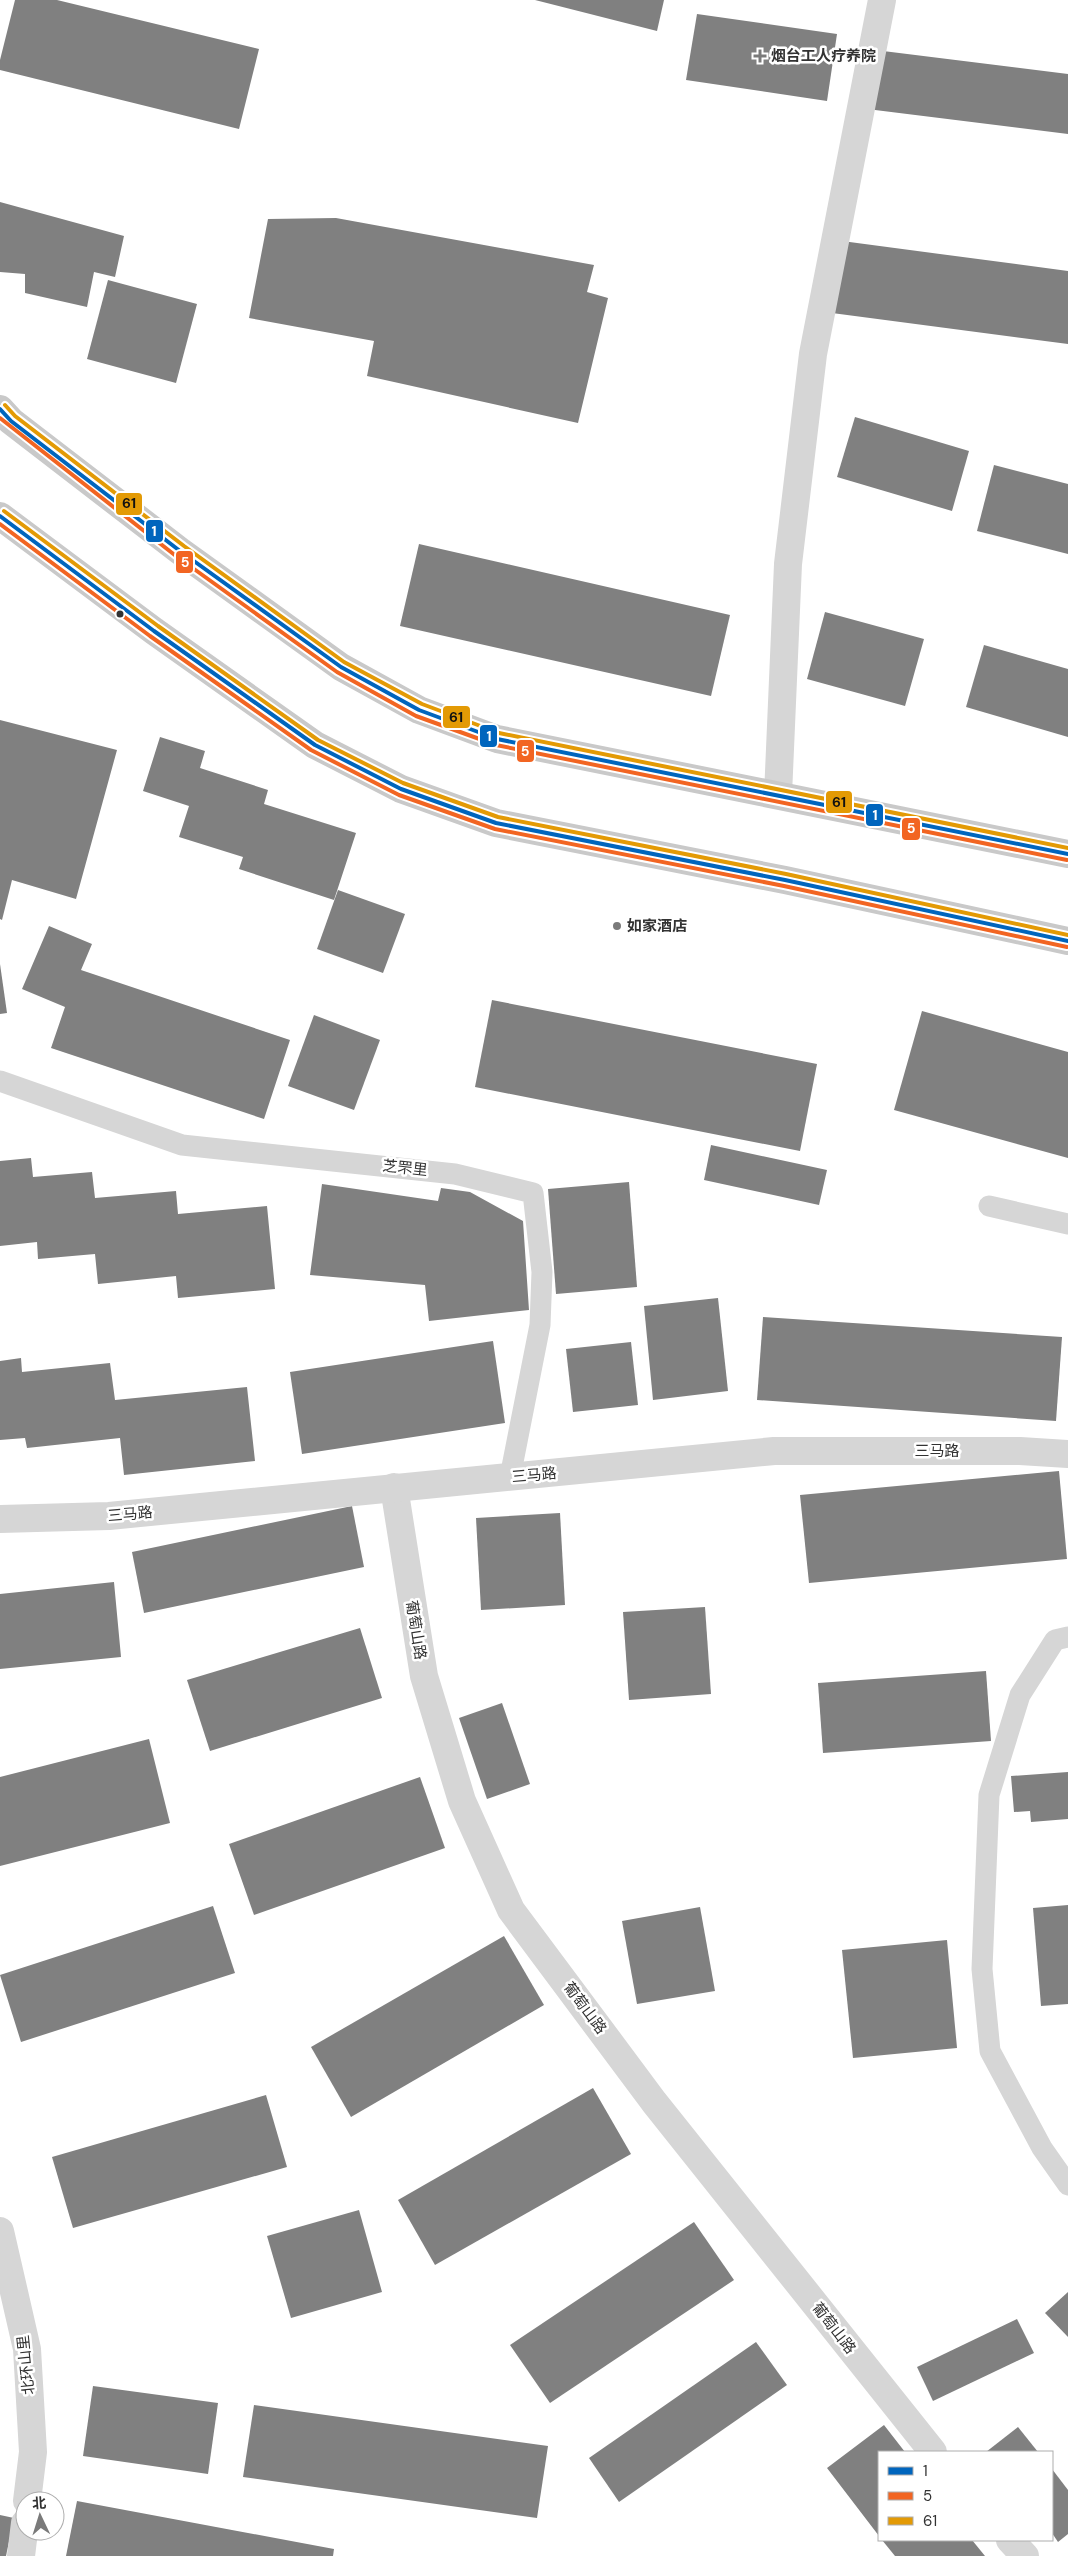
<svg xmlns="http://www.w3.org/2000/svg" width="1068" height="2556" font-family="'DM Sans','Noto Sans SC',sans-serif">
<rect width="100%" height="100%" fill="#fff"/>
<g fill="#808080">
<polygon points="15,0 57,0 259,49 239,129 0,70 0,60"/>
<polygon points="535,0 664,0 657,31"/>
<polygon points="697,14 837,34 827,101 686,80"/>
<polygon points="875,50 1068,74 1068,134 867,109"/>
<polygon points="0,202 124,236 115,277 94,272 87,307 25,293 25,274 0,272"/>
<polygon points="336,218 594,265 587,292 608,298 578,423 367,376 374,341 249,318 268,219"/>
<polygon points="842,241 1068,271 1068,344 832,313"/>
<polygon points="108,280 197,304 176,383 87,359"/>
<polygon points="855,417 969,451 952,511 837,477"/>
<polygon points="994,465 1068,484 1068,554 977,531"/>
<polygon points="419,544 730,615 711,696 400,626"/>
<polygon points="825,612 924,639 905,706 807,679"/>
<polygon points="984,645 1068,669 1068,737 966,707"/>
<polygon points="0,720 117,750 76,899 12,880 2,920 0,919"/>
<polygon points="160,737 205,751 200,768 268,790 264,804 356,833 334,900 239,869 243,857 179,837 189,806 143,791"/>
<polygon points="338,890 405,914 383,973 317,949"/>
<polygon points="49,926 92,944 81,970 290,1040 264,1119 51,1048 65,1007 22,989"/>
<polygon points="0,964 7,1013 0,1014"/>
<polygon points="492,1000 817,1064 800,1151 475,1087"/>
<polygon points="922,1011 1068,1052 1068,1158 894,1110"/>
<polygon points="314,1015 380,1040 354,1110 288,1086"/>
<polygon points="711,1145 827,1170 819,1205 704,1180"/>
<polygon points="31,1158 33,1177 92,1172 95,1198 176,1191 178,1214 267,1206 275,1289 178,1298 176,1276 98,1284 95,1254 38,1259 37,1242 0,1246 0,1161"/>
<polygon points="629,1182 637,1287 556,1294 548,1189"/>
<polygon points="322,1184 438,1201 441,1188 470,1192 523,1221 529,1310 429,1321 425,1285 310,1275"/>
<polygon points="718,1298 728,1391 653,1400 644,1306"/>
<polygon points="763,1317 1062,1337 1056,1421 757,1400"/>
<polygon points="493,1341 505,1423 302,1454 290,1372"/>
<polygon points="631,1342 638,1405 573,1412 566,1349"/>
<polygon points="21,1358 22,1372 110,1363 115,1400 247,1387 255,1461 124,1475 120,1438 27,1448 25,1438 0,1440 0,1361"/>
<polygon points="1059,1471 1067,1559 809,1583 800,1495"/>
<polygon points="352,1506 364,1567 144,1613 132,1552"/>
<polygon points="560,1513 565,1605 481,1610 476,1518"/>
<polygon points="114,1582 121,1657 0,1669 0,1594"/>
<polygon points="705,1607 711,1694 629,1700 623,1612"/>
<polygon points="360,1628 382,1698 210,1751 187,1680"/>
<polygon points="986,1671 991,1741 823,1753 818,1683"/>
<polygon points="502,1703 530,1784 487,1799 459,1718"/>
<polygon points="149,1739 170,1823 0,1866 0,1777"/>
<polygon points="1068,1772 1068,1819 1031,1822 1030,1811 1014,1812 1011,1776"/>
<polygon points="420,1777 445,1848 254,1915 229,1844"/>
<polygon points="1068,1905 1068,2004 1041,2006 1033,1908"/>
<polygon points="213,1906 235,1973 21,2042 0,1975"/>
<polygon points="700,1907 715,1991 637,2004 622,1921"/>
<polygon points="504,1936 544,2005 351,2117 311,2047"/>
<polygon points="947,1940 957,2048 853,2058 842,1950"/>
<polygon points="593,2088 631,2154 435,2265 398,2200"/>
<polygon points="266,2095 287,2167 73,2228 52,2157"/>
<polygon points="359,2210 382,2292 291,2318 267,2236"/>
<polygon points="694,2222 734,2280 550,2403 510,2345"/>
<polygon points="1068,2292 1068,2337 1045,2313"/>
<polygon points="1017,2319 1034,2353 933,2401 917,2367"/>
<polygon points="756,2342 787,2385 619,2502 589,2458"/>
<polygon points="93,2386 218,2403 208,2474 83,2456"/>
<polygon points="254,2405 548,2446 537,2518 243,2477"/>
<polygon points="884,2425 905,2452 879,2452 879,2536 827,2468"/>
<polygon points="1018,2427 1038,2452 986,2452"/>
<polygon points="1052,2469 1068,2490 1068,2534 1058,2542 1052,2533"/>
<polygon points="77,2501 334,2549 333,2556 66,2556"/>
<polygon points="0,2515 14,2518 6,2556 0,2556"/>
<polygon points="882,2540 972,2540 985,2556 895,2556"/>
</g>
<g fill="none" stroke-linecap="round" stroke-linejoin="round">
<g stroke="#d6d6d6" stroke-width="21">
<polyline points="0,1081 182,1145 455,1174 533,1193 542,1272 540,1325 510,1477"/>
<polyline points="989,1206 1068,1224"/>
<polyline points="1068,1637 1055,1640 1020,1695 989,1795 982,1969 990,2051 1042,2148 1068,2185"/>
</g>
<g stroke="#d6d6d6" stroke-width="28">
<polyline points="778,795 788,564 813,354 882,0"/>
<polyline points="394,1487 424,1676 462,1801 511,1910 654,2102 933,2452"/>
<polyline points="0,2231 27,2349 33,2452 27,2501"/>
<polyline points="1010,2540 1025,2556"/>
<polyline points="21,2556 25,2523"/>
</g>
<polyline stroke="#d6d6d6" stroke-width="28" points="0,1519 109,1516 774,1451 1020,1451 1068,1454"/>
<g stroke="#c9c9c9" stroke-width="28">
<polyline points="0,409 11,421 180,551 341,667 419,710 497,739 1068,854"/>
<polyline points="0,516 154,631 315,745 401,789 496,823 785,880 1068,941"/>
</g>
<g stroke="#fff" stroke-width="8">
<g id="bus-1">
<polyline points="0,409 11,421 180,551 341,667 419,710 497,739 1068,854"/>
<polyline points="0,516 154,631 315,745 401,789 496,823 785,880 1068,941"/>
</g>
</g>
<g stroke="#fff" stroke-width="8">
<g id="bus-2">
<polyline points="0,418 176,556 337,672 416,716 496,745 1067,860"/>
<polyline points="0,524 150,636 311,750 399,795 495,829 784,886 1067,947"/>
</g>
</g>
<g stroke="#fff" stroke-width="8">
<g id="bus-3">
<polyline points="5,405 15,416 184,546 344,662 422,704 499,733 1068,848"/>
<polyline points="4,511 158,626 318,740 403,783 498,817 786,874 1068,935"/>
</g>
</g>
<use href="#bus-1" stroke="#0065bd" stroke-width="4"/>
<use href="#bus-2" stroke="#f26522" stroke-width="4"/>
<use href="#bus-3" stroke="#e39a05" stroke-width="4"/>
</g>
<g fill="#7a7a7a" stroke="#fff" stroke-width="2">
<path d="M757.5 48.5h5v5h5v5h-5v5h-5v-5h-5v-5h5z"/>
<circle cx="617" cy="926" r="5"/>
</g>
<circle fill="#323232" stroke="#fff" stroke-width="2" cx="120" cy="614" r="4.5"/>
<g text-anchor="middle" dominant-baseline="central" stroke-width="5" stroke-linejoin="round" paint-order="stroke">
<g font-size="15" font-weight="bold" fill="#323232" stroke="#fff" text-anchor="start">
<text x="771" y="56">烟台工人疗养院</text>
<text x="627" y="926">如家酒店</text>
</g>
<g font-size="15" fill="#323232" stroke="#fff">
<text transform="translate(405 1168) rotate(6)">芝罘里</text>
<text x="937" y="1451">三马路</text>
<text transform="translate(534 1475) rotate(-5)">三马路</text>
<text transform="translate(130 1514) rotate(-5)">三马路</text>
<text transform="translate(416 1630) rotate(81)">葡萄山路</text>
<text transform="translate(585 2008) rotate(53)">葡萄山路</text>
<text transform="translate(834 2328) rotate(52)">葡萄山路</text>
<text transform="translate(26 2365) rotate(-96)">北环山里</text>
</g>
</g>
<g stroke="#fff" stroke-width="2">
<rect x="115" y="492" width="28" height="24" rx="5" fill="#e39a05"/>
<rect x="145" y="519" width="19" height="24" rx="5" fill="#0065bd"/>
<rect x="175" y="550" width="19" height="24" rx="5" fill="#f26522"/>
<rect x="442" y="705" width="29" height="24" rx="5" fill="#e39a05"/>
<rect x="479" y="724" width="19" height="24" rx="5" fill="#0065bd"/>
<rect x="516" y="739" width="19" height="24" rx="5" fill="#f26522"/>
<rect x="825" y="790" width="28" height="24" rx="5" fill="#e39a05"/>
<rect x="865" y="803" width="19" height="24" rx="5" fill="#0065bd"/>
<rect x="901" y="817" width="20" height="24" rx="5" fill="#f26522"/>
</g>
<g font-size="14" text-anchor="middle" font-weight="bold" fill="#fff">
<text x="154" y="536">1</text>
<text x="185" y="567">5</text>
<text x="489" y="741">1</text>
<text x="525" y="756">5</text>
<text x="875" y="820">1</text>
<text x="911" y="833">5</text>
</g>
<g font-size="14" text-anchor="middle" font-weight="bold" fill="#111">
<text x="129" y="508">61</text>
<text x="456" y="722">61</text>
<text x="839" y="807">61</text>
</g>
<rect x="878" y="2451" width="175" height="90" fill="#ffffff" stroke="#adadad"/>
<rect x="888" y="2467" width="25" height="8" fill="#0065bd" stroke="#adadad"/>
<text x="923" y="2476" font-size="15" fill="#323232">1</text>
<rect x="888" y="2492" width="25" height="8" fill="#f26522" stroke="#adadad"/>
<text x="923" y="2501" font-size="15" fill="#323232">5</text>
<rect x="888" y="2517" width="25" height="8" fill="#e39a05" stroke="#adadad"/>
<text x="923" y="2526" font-size="15" fill="#323232">61</text>
<g transform="translate(40 2516) rotate(356)"><circle r="24" fill="#ffffff" stroke="#adadad"/>
<path d="M0-4L9 19L0 12L-9 19Z" fill="#7a7a7a"/>
<text y="-8" font-size="14" font-weight="bold" text-anchor="middle" fill="#323232">北</text>
</g>
</svg>
